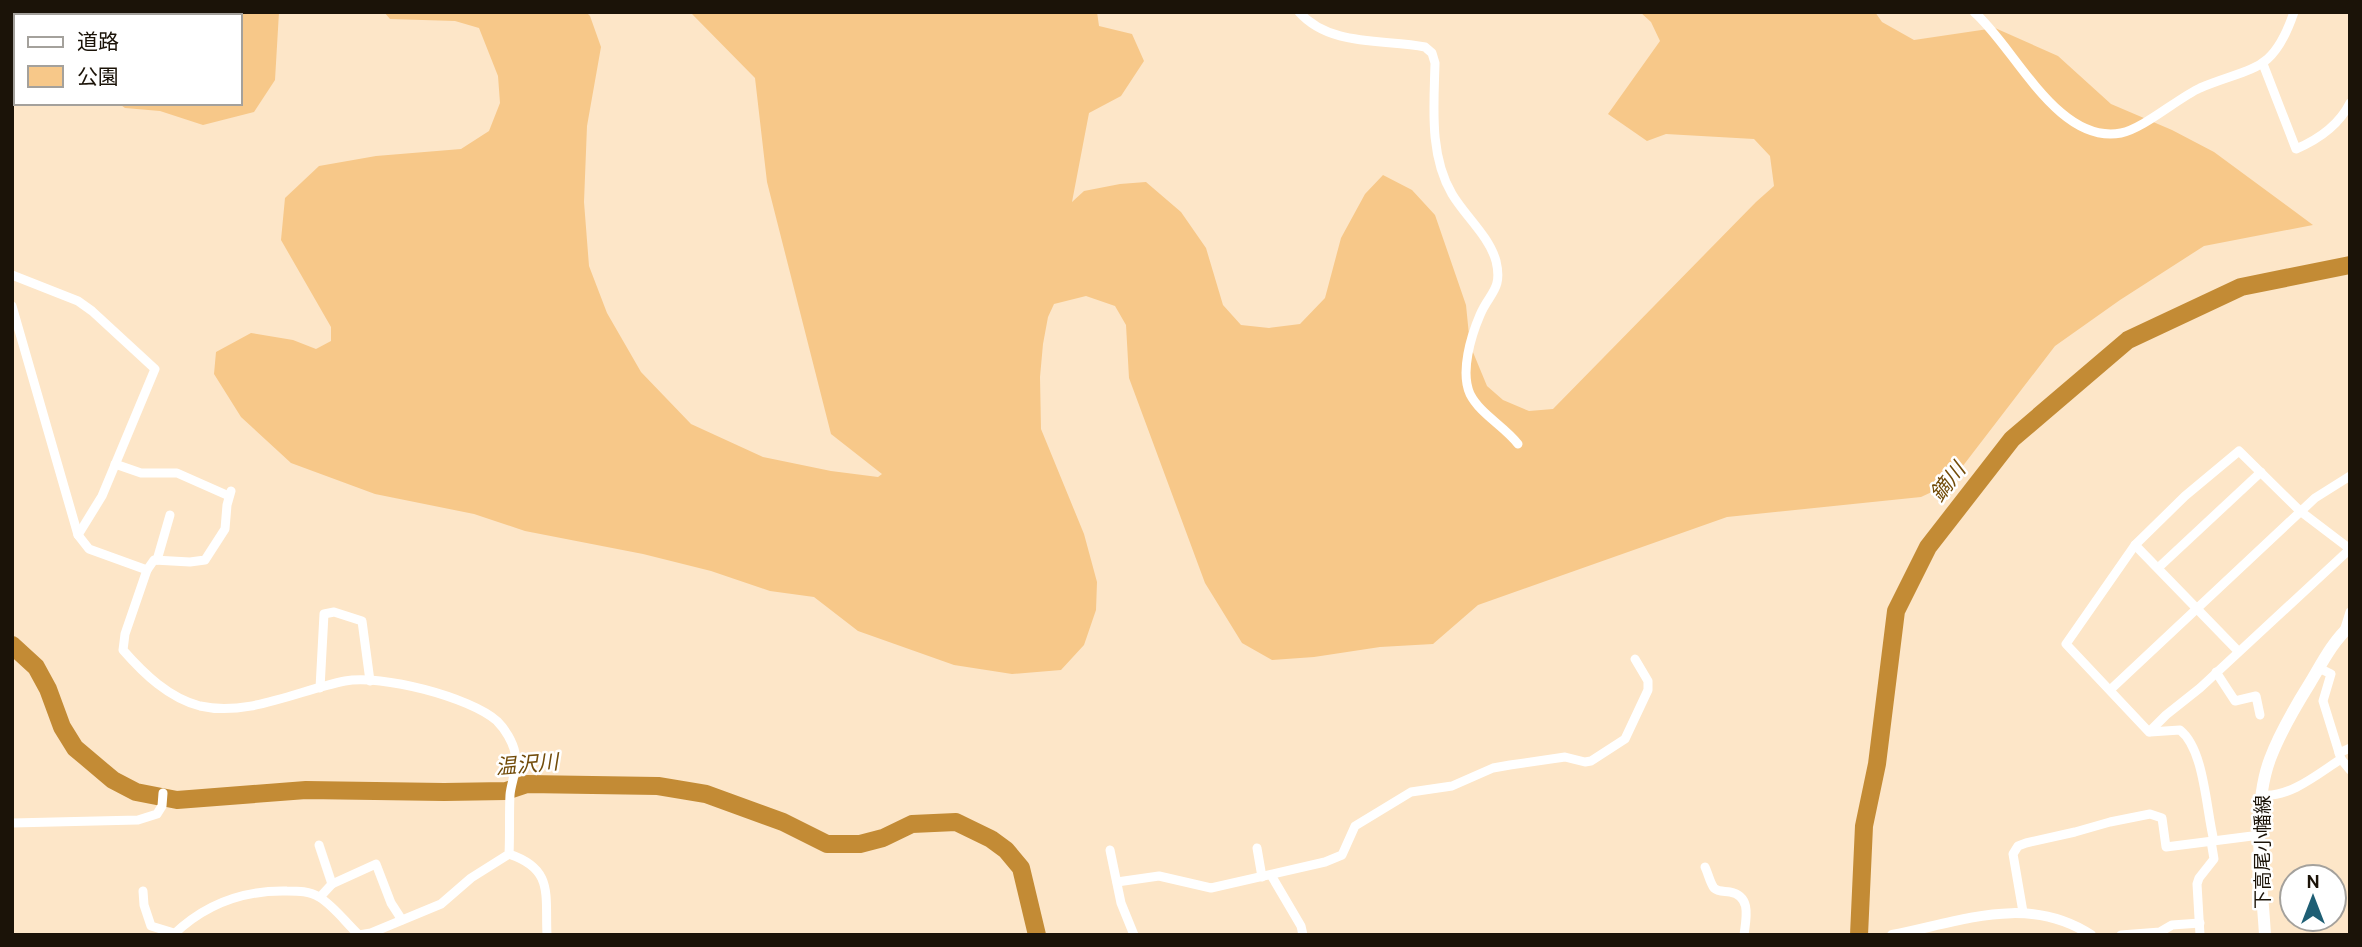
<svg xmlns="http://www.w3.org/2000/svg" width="2362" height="947" font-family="Overpass,'Noto Sans JP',sans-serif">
<rect width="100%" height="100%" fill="#fde6c8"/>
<g fill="#f7c889">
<polygon points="40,12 279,12 275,80 254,112 203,125 160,111 125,108 118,103 240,103 240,16 41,16"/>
<polygon points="384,12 586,12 590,16 601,47 587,126 584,202 589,266 607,313 641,372 691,424 763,457 831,471 878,477 882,474 831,434 767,182 755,78 692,14 686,12 1097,12 1099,26 1132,34 1144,61 1121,96 1089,113 1072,202 1084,191 1120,184 1146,182 1181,212 1206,248 1223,305 1241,325 1269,328 1300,324 1325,298 1341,238 1365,194 1383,175 1412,190 1435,215 1466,305 1470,345 1487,386 1503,400 1529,411 1553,409 1756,202 1774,186 1770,156 1754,139 1666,134 1647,141 1608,114 1660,41 1651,22 1640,12 1875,12 1882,22 1914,40 1995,28 2058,56 2111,104 2172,130 2214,152 2313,225 2204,246 2120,300 2055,346 1949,484 1921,497 1727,517 1478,605 1433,644 1380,647 1314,657 1272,660 1242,643 1205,583 1129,378 1126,325 1115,306 1086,296 1054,304 1048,317 1043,344 1040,377 1041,429 1084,534 1097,582 1096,610 1084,645 1061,670 1012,674 954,665 858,631 814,597 770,591 711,571 643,554 525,531 474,514 375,494 291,463 241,417 214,374 216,352 251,333 293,340 316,349 331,341 331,327 281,240 285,198 319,166 376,156 461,149 489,131 500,103 498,76 479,28 455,21 390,19"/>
</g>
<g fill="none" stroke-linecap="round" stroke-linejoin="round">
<g stroke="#c38b35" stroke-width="18">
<polyline points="12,645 36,667 48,689 62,727 75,748 113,780 136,792 177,800 306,790 444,792 506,791 527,784 658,786 706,794 783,822 827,844 860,844 883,838 912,824 956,822 991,839 1006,850 1021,868 1037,935"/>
<polyline points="1859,935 1864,826 1877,764 1896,611 1928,547 2012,439 2128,340 2241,287 2350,265"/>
</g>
<g stroke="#fff" stroke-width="9">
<path d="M1299,12c31,35 85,27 126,35l7,6 3,10c-1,43 -6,92 17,131 13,22 37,42 44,67 7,29 -7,32 -16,54 -9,21 -20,57 -10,79 10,20 34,32 48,50"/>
<path d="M1974,12c40,34 83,133 147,121 22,-4 57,-35 79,-45 53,-22 73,-14 94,-76"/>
<path d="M2263,64l33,85c21,-9 43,-24 54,-46"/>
<polyline points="12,275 78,301 92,311 155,369 102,496 78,535"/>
<path d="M12,306l66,229 11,14 58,21 -22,64 -2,16c21,24 46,48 77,56 48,11 99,-16 145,-25 36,-7 125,16 152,40 8,8 16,21 18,32 4,13 -4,29 -5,42 -1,19 0,39 -1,59l-38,24 -30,26 -70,29 -12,2"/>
<polygon points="2239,451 2300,511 2350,549 2200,688 2166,715 2149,732 2066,644 2135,545 2185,496"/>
<polyline points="115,464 141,473 177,473 229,496"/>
<polyline points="2135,545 2238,651"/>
<polyline points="157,560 170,515"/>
<polyline points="2158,568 2261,472"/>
<polyline points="147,570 154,560 190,562 205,560 225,529 227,505 231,491"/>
<polyline points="2344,631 2350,612"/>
<polyline points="2216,672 2235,701 2256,696 2260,715"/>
<polyline points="320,688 324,614 334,612 362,621 370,681"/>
<polyline points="2110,690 2315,498 2350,476"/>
<path d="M2150,732l30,-2c25,20 26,81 34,111"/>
<polyline points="2339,753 2350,748"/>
<polyline points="2341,759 2350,770"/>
<path d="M2262,795c28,3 57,-22 79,-36l-18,-58 8,-27 -12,-6"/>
<polyline points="12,823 138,820 157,814 162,806 163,793"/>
<polyline points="319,845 332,884"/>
<polyline points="1257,848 1262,877"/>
<polyline points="1110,850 1121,903 1134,935"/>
<path d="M509,854c45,15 36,40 38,81"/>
<path d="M1705,867c3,6 5,16 9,21 4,4 10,3 16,4 22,4 16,27 14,43"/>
<polyline points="1271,875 1301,926 1303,935"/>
<polyline points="1117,882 1159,876 1211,888 1325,862 1342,855 1355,826 1411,792 1452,786 1493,768 1510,765 1565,757 1585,762 1591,761 1625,739 1648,690 1648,681 1635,659"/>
<polyline points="143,891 144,905 151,926 174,933"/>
<polyline points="320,897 332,884 376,864 391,903 402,920"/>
<polyline points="2023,912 2013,854 2018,846 2026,843 2075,832 2110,822 2150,814 2162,818 2166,847 2260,835"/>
<path d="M173,935c32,-31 70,-45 114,-44 11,0 23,0 32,6 15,9 27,26 40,38"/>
<polyline points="2121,935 2160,932 2172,925 2200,923"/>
<polyline points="2200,935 2197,884 2199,878 2214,859 2211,841"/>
</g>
<path stroke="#fff" stroke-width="10" d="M1892,935c68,-13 135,-42 199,0"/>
<path stroke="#fff" stroke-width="12" d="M2265,935c-3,-54 -14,-125 5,-176 10,-27 25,-52 40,-76 12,-20 23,-42 40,-57"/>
</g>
<g text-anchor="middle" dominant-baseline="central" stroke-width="5" stroke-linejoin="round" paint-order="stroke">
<g font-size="19" fill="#1b1308" stroke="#fff">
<text transform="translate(2264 852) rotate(-90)">下高尾小幡線</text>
</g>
<g font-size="21" font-style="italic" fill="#724c0a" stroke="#fff">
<text transform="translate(1949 483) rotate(-52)">鏑川</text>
<text transform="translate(527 766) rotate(-5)">温沢川</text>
</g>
</g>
<rect width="2362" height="947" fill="none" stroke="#1b1308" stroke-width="28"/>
<rect x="14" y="14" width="228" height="91" fill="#ffffff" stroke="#a4a19c" stroke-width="2"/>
<rect x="28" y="37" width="35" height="10" fill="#ffffff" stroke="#a4a19c" stroke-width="2"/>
<text x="77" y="49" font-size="21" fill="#1b1308">道路</text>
<rect x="28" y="66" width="35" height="21" fill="#f7c889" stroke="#a4a19c" stroke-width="2"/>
<text x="77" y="84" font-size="21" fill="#1b1308">公園</text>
<g transform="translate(2313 898)"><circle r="33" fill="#ffffff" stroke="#a4a19c" stroke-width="2"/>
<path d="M0-5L12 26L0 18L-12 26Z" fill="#1e5e74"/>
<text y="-10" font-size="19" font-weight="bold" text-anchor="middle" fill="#1b1308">N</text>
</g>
</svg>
